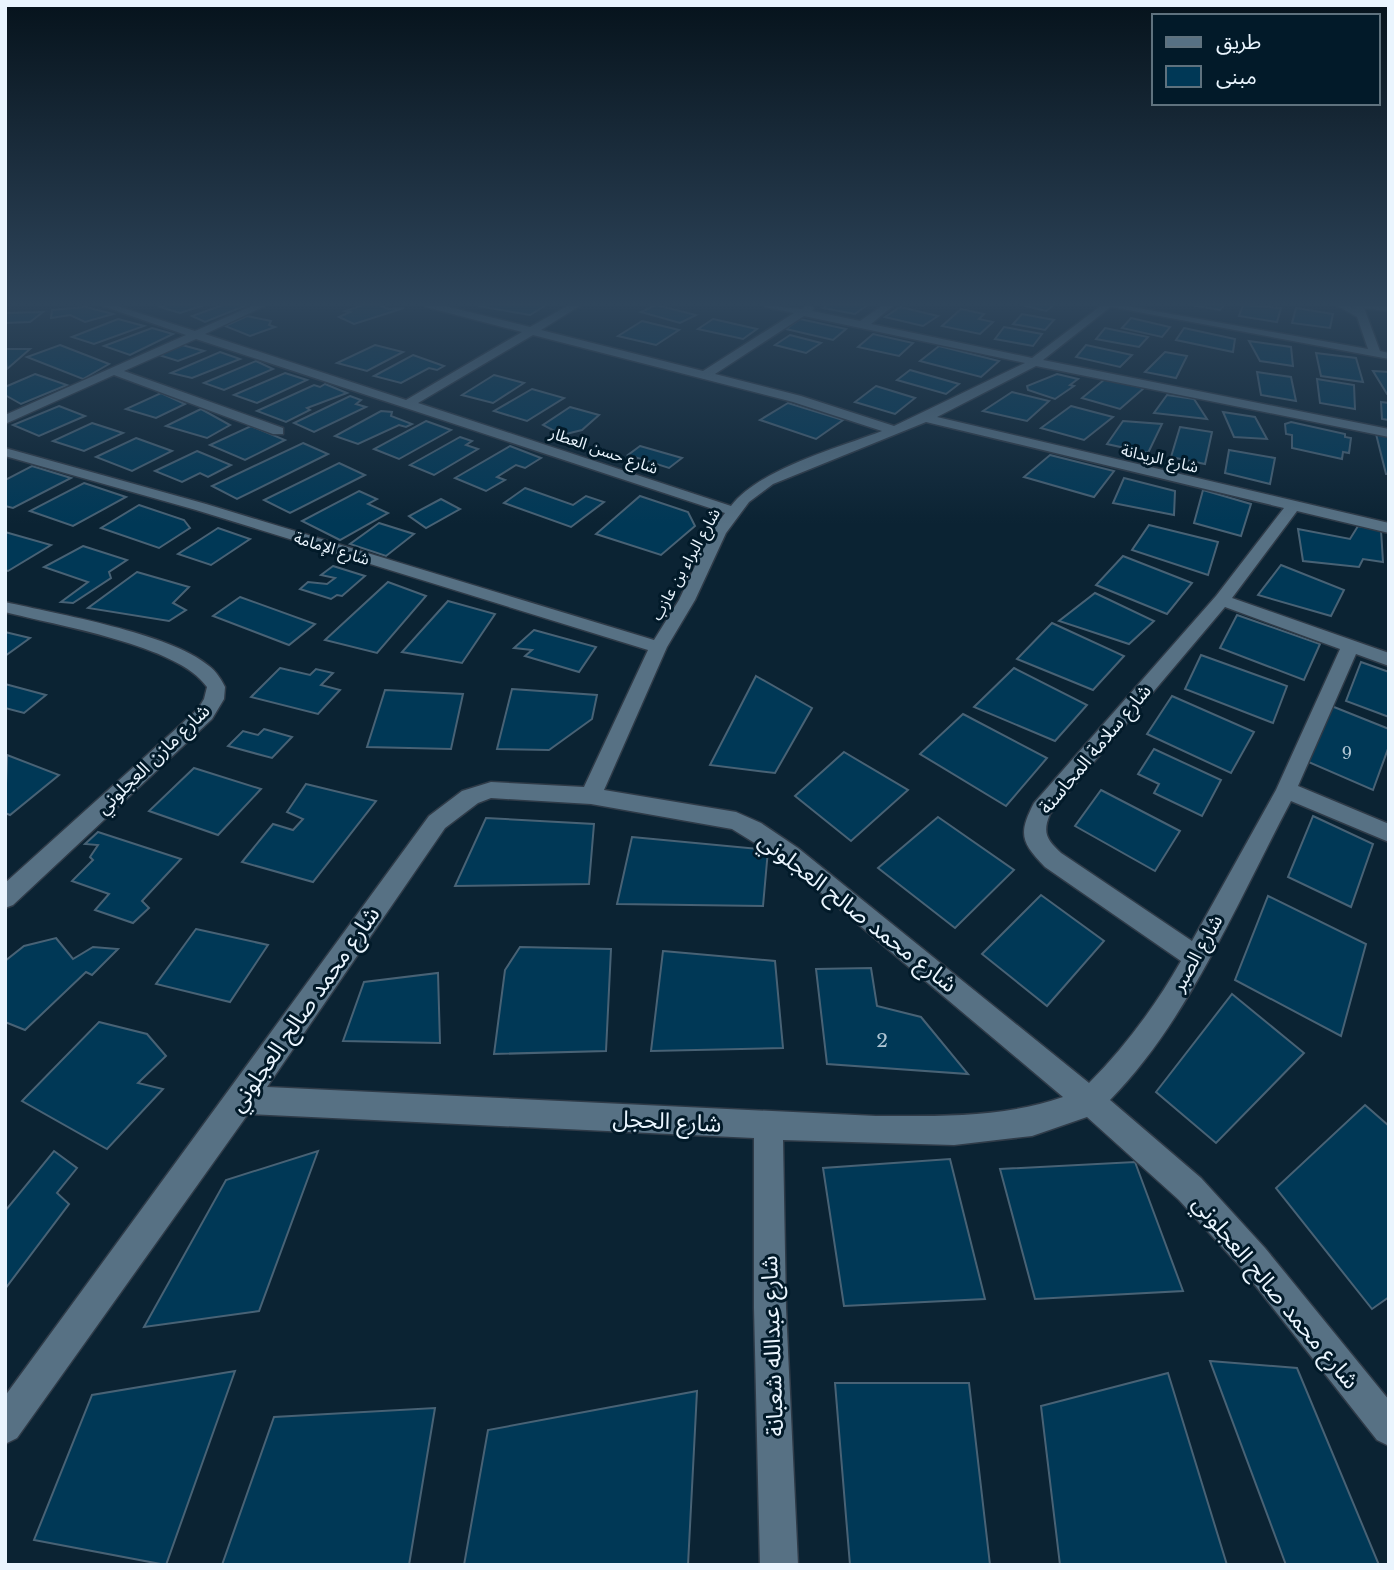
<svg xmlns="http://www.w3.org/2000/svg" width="1394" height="1570" font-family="'Libre Baskerville','Noto Sans Arabic',serif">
<rect width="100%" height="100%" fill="#0b2333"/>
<g fill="#003856" stroke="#486275" stroke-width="2">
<polygon points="167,305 204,305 180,313 160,307"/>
<polygon points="223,305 247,305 205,322 192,316"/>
<polygon points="363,305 379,305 388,309 404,308 354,324 339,317 350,312 345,311"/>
<polygon points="482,305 546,305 530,315 478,306"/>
<polygon points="656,305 696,315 680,323 641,312"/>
<polygon points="827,305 867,305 855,314 823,308"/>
<polygon points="1027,305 1054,305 1046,311 1025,306"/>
<polygon points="1192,305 1224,305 1220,310"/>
<polygon points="1243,305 1281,308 1277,322 1239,316"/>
<polygon points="86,307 113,314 85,322 70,315 51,318 52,310"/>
<polygon points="900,307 938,316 923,326 885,317"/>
<polygon points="1296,308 1333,314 1330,328 1292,323"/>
<polygon points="961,309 984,314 979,319 993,322 980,334 942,326"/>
<polygon points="43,312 30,322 5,323 5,313"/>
<polygon points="1022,314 1054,320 1045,330 1013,324"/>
<polygon points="247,316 271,321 269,325 275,327 250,336 225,326"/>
<polygon points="1131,318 1170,327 1162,337 1122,328"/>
<polygon points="118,319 144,326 94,344 72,337"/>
<polygon points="713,319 757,329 743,339 698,329"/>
<polygon points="800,319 846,329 833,340 786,329"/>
<polygon points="642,321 679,330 656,345 618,336"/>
<polygon points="1004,327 1042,334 1033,346 995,339"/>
<polygon points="152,328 173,334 130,355 104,346"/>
<polygon points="1105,328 1148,337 1139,347 1096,339"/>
<polygon points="1184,328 1235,339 1233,352 1176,340"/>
<polygon points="873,334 913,343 899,356 858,347"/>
<polygon points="790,335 821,343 806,353 775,345"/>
<polygon points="1249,341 1291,347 1293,366 1260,361"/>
<polygon points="60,345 109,364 83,379 27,357"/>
<polygon points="182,345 204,351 178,361 159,355"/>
<polygon points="375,345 403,352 367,371 337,363"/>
<polygon points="1086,345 1132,355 1120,367 1076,357"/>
<polygon points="939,346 999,361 981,377 920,361"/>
<polygon points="5,349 30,349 7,369"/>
<polygon points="220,352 240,359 192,378 171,373"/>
<polygon points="1165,352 1187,356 1176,378 1145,372"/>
<polygon points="1316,353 1356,358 1363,382 1321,376"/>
<polygon points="413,355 444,366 437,370 429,368 401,383 374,376"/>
<polygon points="256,361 273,369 224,390 204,383"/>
<polygon points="910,370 959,384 946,394 897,380"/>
<polygon points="1373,371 1389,372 1389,395 1387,394"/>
<polygon points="1257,372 1291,377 1296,401 1261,395"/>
<polygon points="285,373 307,380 257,403 234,395"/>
<polygon points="35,374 67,385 21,404 5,395 5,387"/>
<polygon points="1057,374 1078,379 1070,385 1074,386 1055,399 1028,390 1027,386"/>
<polygon points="494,375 524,383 493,403 462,395"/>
<polygon points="1105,379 1144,388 1120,409 1082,398"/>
<polygon points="1317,379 1354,385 1355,409 1320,403"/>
<polygon points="325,384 347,393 307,408 310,410 286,422 257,411 314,385 320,387"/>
<polygon points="876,386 915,398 895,414 855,402"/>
<polygon points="532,389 564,398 527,421 494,411"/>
<polygon points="1012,392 1049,401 1027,421 983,411"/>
<polygon points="161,393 185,404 156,418 126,409"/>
<polygon points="1167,395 1194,399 1207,419 1154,413"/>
<polygon points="350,396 361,400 356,404 366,407 314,432 294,423"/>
<polygon points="1381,402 1389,403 1389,420 1382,419"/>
<polygon points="788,403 843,420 816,439 760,420"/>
<polygon points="59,406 85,416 39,436 13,425"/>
<polygon points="1071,406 1113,417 1084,440 1041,428"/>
<polygon points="570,407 599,415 582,430 562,435 543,425"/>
<polygon points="201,409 230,425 207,438 166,426"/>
<polygon points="381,411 392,412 391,416 412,424 406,427 399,425 358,444 335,436"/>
<polygon points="1223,412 1255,417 1267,439 1234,437"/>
<polygon points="426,421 451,430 399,459 374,449"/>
<polygon points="1123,421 1162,424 1148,453 1107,444"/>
<polygon points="1291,422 1345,434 1345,437 1351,438 1349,453 1343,452 1342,459 1292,448 1292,435 1286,434 1285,424"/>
<polygon points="92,423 123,433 84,451 53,441"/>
<polygon points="251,426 285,440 245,460 210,445"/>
<polygon points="1180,427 1212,432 1205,464 1171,457"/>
<polygon points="1376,434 1389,436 1389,474 1386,474"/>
<polygon points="460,437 472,441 466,445 478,449 434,475 410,465"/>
<polygon points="136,438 172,451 132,471 96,457"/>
<polygon points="303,443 328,454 237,499 212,486"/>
<polygon points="510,446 541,458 525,468 516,465 497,477 505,480 486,491 455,478"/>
<polygon points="640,446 682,458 669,468 628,455"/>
<polygon points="1229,450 1275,458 1270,484 1225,473"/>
<polygon points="197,451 231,465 208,477 200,473 182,482 155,471"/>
<polygon points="1050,455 1114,471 1094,497 1024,477"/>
<polygon points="339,463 365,475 290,513 264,500"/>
<polygon points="32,466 71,478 13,508 5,506 5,480"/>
<polygon points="1124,478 1175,491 1174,515 1113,503"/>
<polygon points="84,483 126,497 73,526 30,511"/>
<polygon points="525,488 573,505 586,496 604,502 571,527 504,503"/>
<polygon points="1203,490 1251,504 1241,536 1194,523"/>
<polygon points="359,491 377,499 368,504 388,513 340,540 302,521"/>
<polygon points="640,496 688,512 695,526 661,555 596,534"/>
<polygon points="441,499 460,509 426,528 409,516"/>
<polygon points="139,505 184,520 190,528 159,548 101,528"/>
<polygon points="379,523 414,534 386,556 350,544"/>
<polygon points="1149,525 1218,542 1208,575 1132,550"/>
<polygon points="1358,526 1381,530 1383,562 1363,559 1359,567 1303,561 1298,529 1350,539"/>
<polygon points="218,528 250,539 211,565 178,554"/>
<polygon points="5,532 51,545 8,571 5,570"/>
<polygon points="83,546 127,560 109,572 111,578 73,603 61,602 88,582 44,567"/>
<polygon points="1123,556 1192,583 1167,614 1096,585"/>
<polygon points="1281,565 1344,590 1331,616 1258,595"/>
<polygon points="333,566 365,576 342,596 337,595 331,599 300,589 308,582 327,584 335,578 321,575"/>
<polygon points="137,572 189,587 173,603 186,610 169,621 88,608"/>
<polygon points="388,582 426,596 377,653 325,640"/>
<polygon points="1095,593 1154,621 1129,644 1059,621"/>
<polygon points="240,597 315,624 289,645 213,616"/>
<polygon points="448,601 495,614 462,663 402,652"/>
<polygon points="1237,615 1320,644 1304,680 1220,648"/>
<polygon points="1052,623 1124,656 1093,690 1017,659"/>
<polygon points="534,630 596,647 579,672 525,656 532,650 514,648"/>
<polygon points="5,632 30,638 5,656"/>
<polygon points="1201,655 1287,686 1273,723 1185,689"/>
<polygon points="1361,662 1389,672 1389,717 1346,701"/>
<polygon points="280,668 310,675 316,669 333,673 321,685 340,690 318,714 251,697"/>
<polygon points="1014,668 1087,705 1055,741 974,707"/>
<polygon points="756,676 812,708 775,773 710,765"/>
<polygon points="5,684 46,695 24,713 5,708"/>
<polygon points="512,689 597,695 592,719 549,750 497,749"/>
<polygon points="385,690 463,694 451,749 367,747"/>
<polygon points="1172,696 1254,732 1231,773 1147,734"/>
<polygon points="1329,705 1389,729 1389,746 1373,790 1304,760"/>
<polygon points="963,714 1047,758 1006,806 920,754"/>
<polygon points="264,729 292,737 272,758 228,746 243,731 258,735"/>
<polygon points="1154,749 1221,780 1202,816 1154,793 1159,784 1138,774"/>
<polygon points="844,752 908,790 851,841 795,796"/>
<polygon points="7,755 59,775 10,815 5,813"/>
<polygon points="194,768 261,789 218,835 149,811"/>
<polygon points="306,784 376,801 313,882 242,862 273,824 293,830 303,819 287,812"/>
<polygon points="1101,790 1180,831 1155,871 1075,826"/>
<polygon points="1313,816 1373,844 1351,907 1288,877"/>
<polygon points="938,817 1014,870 955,928 878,868"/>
<polygon points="486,818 594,824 589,884 455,886"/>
<polygon points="98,832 181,859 142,901 149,908 133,923 95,910 109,894 72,881 93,860 90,857 98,845 85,844"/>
<polygon points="632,837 768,850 763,906 617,904"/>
<polygon points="1041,895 1104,941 1047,1006 982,954"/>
<polygon points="1268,896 1366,944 1341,1036 1235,980"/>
<polygon points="196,929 268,945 230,1002 156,984"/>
<polygon points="56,938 73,959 93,947 118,949 92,975 86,972 25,1030 5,1022 5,961 24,946"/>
<polygon points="520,947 611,949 606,1051 494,1054 505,970"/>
<polygon points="663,951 775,961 783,1048 651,1051"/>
<polygon points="871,968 877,1006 921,1017 968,1074 827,1064 816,969"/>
<polygon points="438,973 440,1043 343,1041 364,982"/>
<polygon points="1232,994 1304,1053 1216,1143 1156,1092"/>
<polygon points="99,1022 147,1034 166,1056 138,1083 163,1089 107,1149 22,1101"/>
<polygon points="1365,1105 1389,1126 1389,1297 1372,1309 1276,1188"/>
<polygon points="54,1151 77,1168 57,1193 69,1204 5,1289 5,1211"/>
<polygon points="318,1151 259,1311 144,1327 226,1180"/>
<polygon points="950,1159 985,1299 844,1306 823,1168"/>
<polygon points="1135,1162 1183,1291 1035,1299 1000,1169"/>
<polygon points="1210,1361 1297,1368 1379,1565 1286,1565"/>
<polygon points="235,1371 166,1565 34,1540 92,1395"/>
<polygon points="1168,1373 1227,1565 1060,1565 1041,1406"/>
<polygon points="835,1383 969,1383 990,1565 850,1565"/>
<polygon points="697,1391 688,1565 464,1565 488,1430"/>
<polygon points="435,1408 409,1565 222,1565 274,1417"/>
</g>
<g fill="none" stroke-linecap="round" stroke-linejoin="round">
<g stroke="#2f3b48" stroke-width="3">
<g id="street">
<path d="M100,305h14l81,26 59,-26h13l-62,29 201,66 116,-68 -96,-25 -1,-2h16l89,22 39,-22h12l-40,25 162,41 91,-58 -29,-6 -1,-2 37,4 8,-4 5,3 -2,3 48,10 23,-16h11l-23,19 161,34 70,-53h11l-70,55 346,69v8l-353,-71 -99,51 452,106v10l-92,-22 -65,87 157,55v13l-33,-12 -58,132 91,38v18l-98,-41c-52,98 -103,220 -181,299l91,78 64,70 124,152v46l-12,-6 -134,-170 -64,-70 -92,-83 -55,19 -78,9 -171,-5 3,168 12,257h-38l-6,-257v-170l-506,-24 -231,324 -12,6v-48l424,-580 33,-25 29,-9 93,5 64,-137 -452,-140 -191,-54v-8l201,56 448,136 25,-40 32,-68 14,-19 -529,-174 -72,32 159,57v6h-10l-159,-59 -109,49v-9l181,-80zM804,316l221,47 -131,63 -93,-30 -86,-22zM533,335l260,67 89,29c-44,17 -123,38 -151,75l-313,-103zM926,422l358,86 -68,88 -182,207c-16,31 -13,39 11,64l136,94c-25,44 -56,86 -92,122l-291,-235 -37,-25 -25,-11 -132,-22 63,-143 28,-47 31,-67 23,-31 24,-18zM1225,607l115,42 -64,141 -84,151 -131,-88c-14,-13 -19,-20 -11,-39zM491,798l100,6 141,25 50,31 281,237c-60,21 -124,19 -187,19l-609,-29 178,-259 33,-25z"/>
<polygon points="1336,305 1348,305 1366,315 1357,317"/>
<polygon points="1356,305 1389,305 1389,311 1361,308"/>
<path d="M5,602c52,12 165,31 204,64 7,5 12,13 16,21l-1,12 -12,20 -199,186 -8,3v-25l193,-174 6,-10 3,-12c-28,-42 -153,-62 -202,-75z"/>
</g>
</g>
<g stroke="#2f3b48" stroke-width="3">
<polygon id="secondary" points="1101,305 1121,305 1368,349 1353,305 1363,305 1380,351 1389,353 1389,359"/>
</g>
<use href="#street" fill="#577184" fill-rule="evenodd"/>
<use href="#secondary" fill="#577184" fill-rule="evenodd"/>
</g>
<linearGradient id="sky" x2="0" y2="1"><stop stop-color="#06131c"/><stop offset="0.58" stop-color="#2e455b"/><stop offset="1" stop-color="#2e455b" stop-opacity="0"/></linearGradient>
<rect width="1394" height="524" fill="url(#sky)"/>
<g text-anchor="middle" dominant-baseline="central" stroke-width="6" stroke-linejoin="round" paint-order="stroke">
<g font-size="16" fill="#eaf5fe" stroke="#021a29">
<text transform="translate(604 450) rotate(19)">شارع حسن العطار</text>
<text transform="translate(1160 458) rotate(13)">شارع الريدانة</text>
<text transform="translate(332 548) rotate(17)">شارع الإمامة</text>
<text transform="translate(685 564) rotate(-61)">شارع البراء بن عازب</text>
</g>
<g font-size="16" fill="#b0c6d4">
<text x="1347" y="753">9</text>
</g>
<g font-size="19" fill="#eaf5fe" stroke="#021a29">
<text transform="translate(1095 749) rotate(-50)">شارع سلامة المحاسنة</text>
<text transform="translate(153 759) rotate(-44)">شارع مازن العجلوني</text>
<text transform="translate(1197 953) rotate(-61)">شارع الصبر</text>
</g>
<g font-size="19" fill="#b0c6d4">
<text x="882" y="1040">2</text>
</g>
<g font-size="23" fill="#eaf5fe" stroke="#021a29">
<text transform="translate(858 912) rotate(38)">شارع محمد صالح العجلوني</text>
<text transform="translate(304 1009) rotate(-55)">شارع محمد صالح العجلوني</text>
<text transform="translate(667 1121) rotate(3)">شارع الحجل</text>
<text transform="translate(1276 1292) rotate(50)">شارع محمد صالح العجلوني</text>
<text transform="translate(772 1346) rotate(-92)">شارع عبدالله شعبانة</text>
</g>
</g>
<rect width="1394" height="1570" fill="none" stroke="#eaf5fe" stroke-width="14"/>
<rect x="1152" y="14" width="228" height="91" fill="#021a29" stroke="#5f727e" stroke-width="2"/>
<rect x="1166" y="37" width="35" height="10" fill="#577184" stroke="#5f727e" stroke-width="2"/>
<text x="1216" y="49" font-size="21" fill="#eaf5fe">طريق</text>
<rect x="1166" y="66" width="35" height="21" fill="#003856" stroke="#5f727e" stroke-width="2"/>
<text x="1216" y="84" font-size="21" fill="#eaf5fe">مبنى</text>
</svg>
